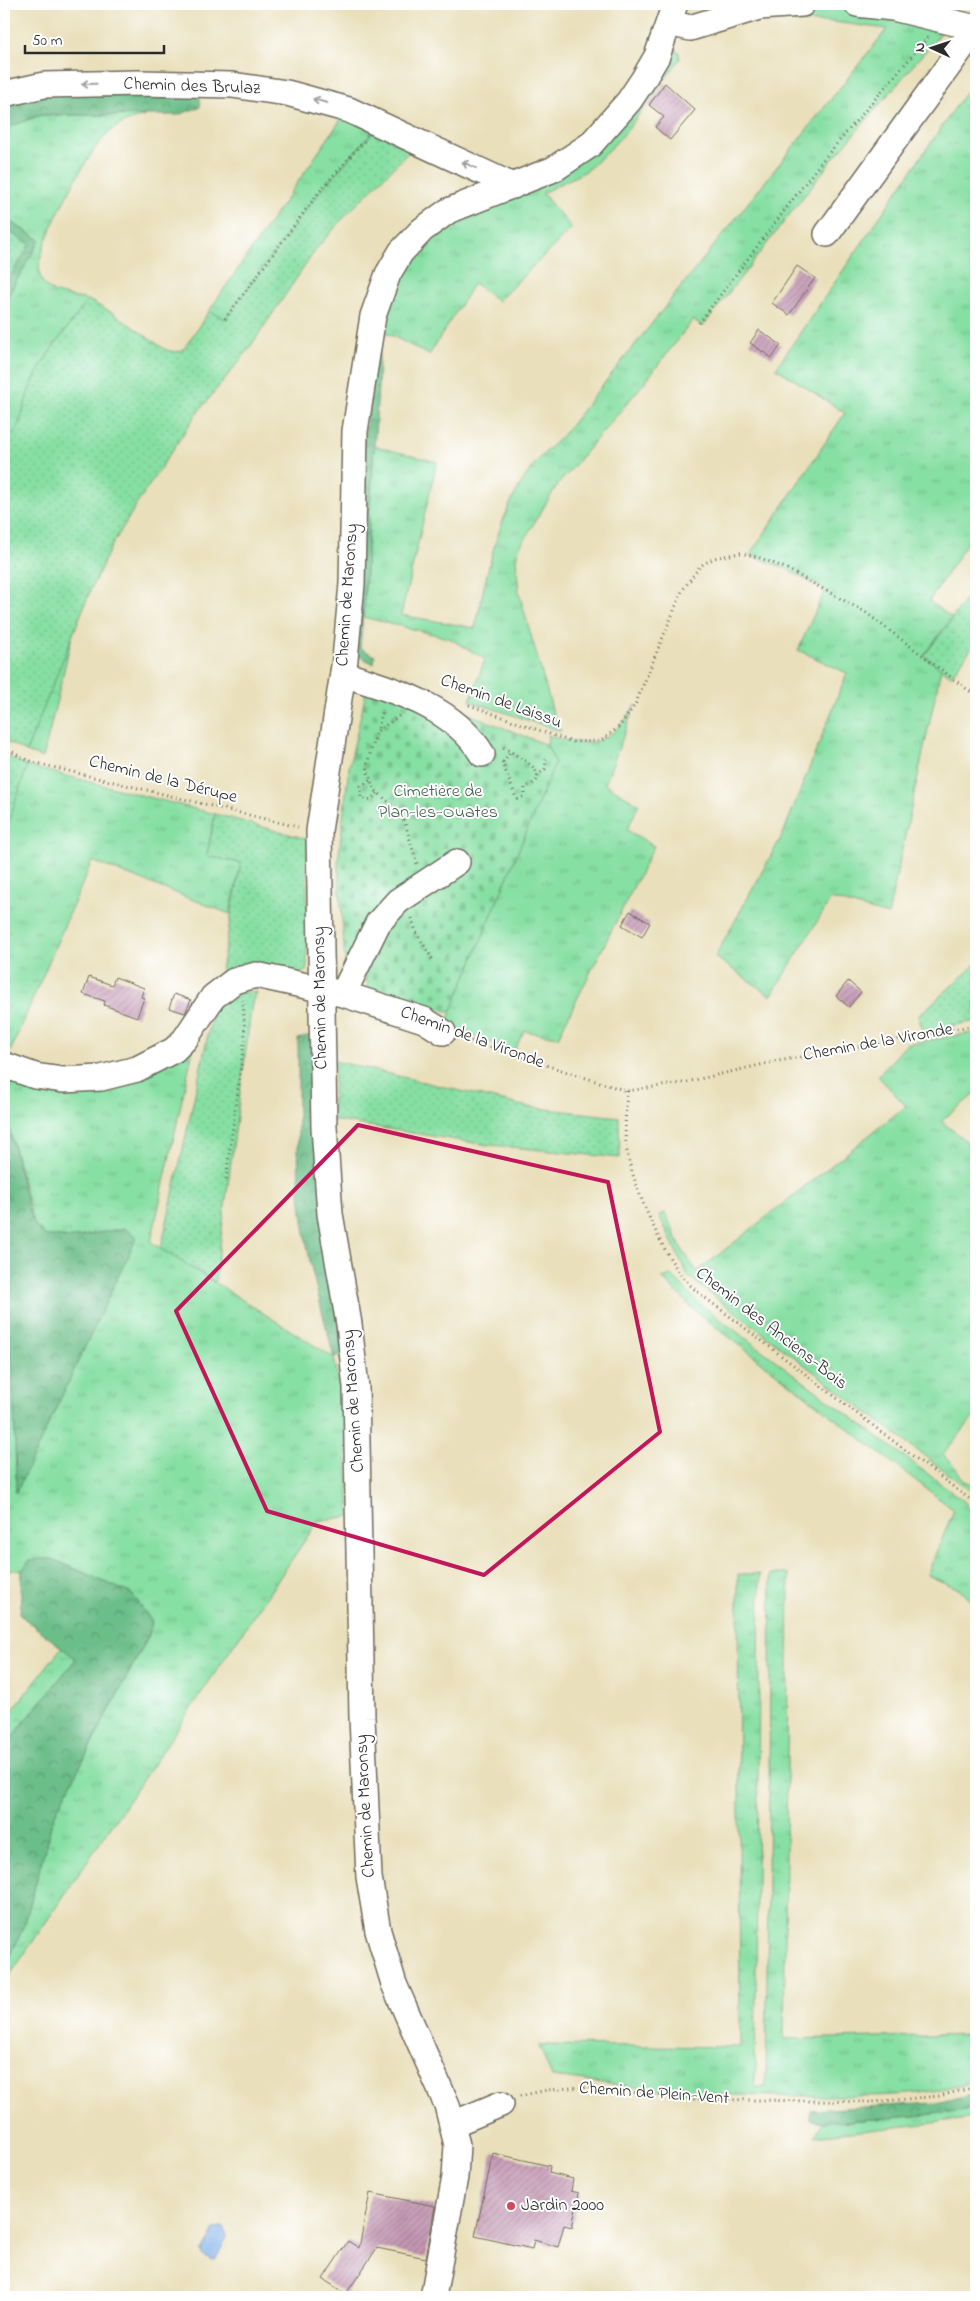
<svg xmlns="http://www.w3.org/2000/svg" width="980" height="2301" font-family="'Indie Flower',sans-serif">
<defs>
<pattern id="grass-tufts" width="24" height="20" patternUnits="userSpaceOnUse" patternTransform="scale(1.25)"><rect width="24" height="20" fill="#86dfa3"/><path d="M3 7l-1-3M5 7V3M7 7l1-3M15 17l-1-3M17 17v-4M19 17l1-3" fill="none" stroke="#74c08c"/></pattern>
<pattern id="forest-crowns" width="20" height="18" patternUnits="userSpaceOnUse" patternTransform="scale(1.25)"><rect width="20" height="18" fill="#6cbe89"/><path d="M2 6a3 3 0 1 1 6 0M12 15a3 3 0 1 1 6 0" fill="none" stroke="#599b70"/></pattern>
<pattern id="cemetery-stones" width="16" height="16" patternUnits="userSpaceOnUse" patternTransform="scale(1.25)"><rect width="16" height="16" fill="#86dfa3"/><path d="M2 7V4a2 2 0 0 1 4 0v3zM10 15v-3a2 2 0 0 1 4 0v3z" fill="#74c08c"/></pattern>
<pattern id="garden-dots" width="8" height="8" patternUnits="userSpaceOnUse" patternTransform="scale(1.25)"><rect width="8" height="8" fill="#86dfa3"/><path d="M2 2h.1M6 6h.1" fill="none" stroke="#74c08c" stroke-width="1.8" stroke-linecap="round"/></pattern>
<pattern id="building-hatch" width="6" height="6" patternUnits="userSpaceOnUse" patternTransform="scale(1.25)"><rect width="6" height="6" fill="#c497b4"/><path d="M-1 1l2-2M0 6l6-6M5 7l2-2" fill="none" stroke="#9f7b93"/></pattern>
</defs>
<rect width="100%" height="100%" fill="#fff"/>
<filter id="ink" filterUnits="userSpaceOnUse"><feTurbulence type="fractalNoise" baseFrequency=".02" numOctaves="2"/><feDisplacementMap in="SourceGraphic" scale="10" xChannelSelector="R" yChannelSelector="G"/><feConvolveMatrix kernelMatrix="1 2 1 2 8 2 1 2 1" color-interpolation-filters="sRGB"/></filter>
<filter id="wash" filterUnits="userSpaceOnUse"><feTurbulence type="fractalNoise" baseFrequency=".0096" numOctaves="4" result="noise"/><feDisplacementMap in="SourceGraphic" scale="20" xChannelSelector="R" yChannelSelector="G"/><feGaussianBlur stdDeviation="1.12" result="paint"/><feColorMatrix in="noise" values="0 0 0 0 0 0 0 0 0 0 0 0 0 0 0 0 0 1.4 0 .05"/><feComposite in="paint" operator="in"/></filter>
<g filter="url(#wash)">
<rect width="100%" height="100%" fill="#e9dfba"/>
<g fill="url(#grass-tufts)" stroke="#588567">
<path d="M820,8l36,2 91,16 -115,134 -129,166 -10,-6 -49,63 -88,104 -37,61 -3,11 3,34 37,130 5,8 -91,-30 15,-42 -36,-21 -86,-21 11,-171 63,16 -36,153 74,13c13,-57 23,-122 63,-168 7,-8 16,-16 24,-24l325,-407 -54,-7h-39v-13z"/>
<polygon points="675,50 679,52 680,59 626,132 604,155 586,171 542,193 572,228 498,301 474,283 429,355 379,329 397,277 434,231 536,186"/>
<polygon points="976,77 976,529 929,601 952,618 924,655 941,669 888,915 831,899 771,996 715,957 783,834 847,673 798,650 825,590 785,568 750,555 845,413 776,368"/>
<path d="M41,115l105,1c-14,3 -27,7 -38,17 -20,18 -68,107 -69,134 0,6 2,14 6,18 8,11 30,12 43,15 -21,30 -46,56 -59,91 -7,17 -6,41 -25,50v-139l36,-62 -36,-22v-89z"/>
<polygon points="342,118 374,130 319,192 225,319 209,311"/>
<polygon points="74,628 43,758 26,752"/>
<path d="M635,705l-30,79 34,20 -12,26 27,16 -96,191 -34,-6 -10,20 -69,-25 110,-263 -8,-18 1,-10c42,15 64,9 87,-30z"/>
<polygon points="27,766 215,814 207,855 241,863 230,914 92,861 7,1059 4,1057 4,836"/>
<polygon points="976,1032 976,1093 941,1121 976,1149 976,1414 943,1455 955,1467 963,1479 976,1488 976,1495 698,1284 688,1276 659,1215 665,1213 680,1246 697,1272 906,1106 878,1076 907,1044"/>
<path d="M195,1040l-44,202 183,116 10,51 6,107 -32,5 -314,463v-13l21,-48 28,-105 96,-183 3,-13 -20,-28 -80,-35 -23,2 -7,10 -16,-2v46l-2,1v-304c11,59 11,119 12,179l108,-263 -51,10 -27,-2 -12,-11 -30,-117 3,-30 41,11z"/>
<polygon points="671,1275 701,1305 964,1501 976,1520 976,1605 959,1589 927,1575 954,1510 694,1310 662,1278"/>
<path d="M738,1574h22l-5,513h11l5,-513h18l-5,465 192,-4v46c-48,16 -100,15 -150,15 -39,0 -77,0 -115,-2 -53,-3 -106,-11 -159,-17l-13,-32 201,2z"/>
<polygon points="62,1647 76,1659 4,1747 4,1721"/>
<polygon points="976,2108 976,2116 973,2117 933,2123 814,2136 823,2123 925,2115"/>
</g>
<g fill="url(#forest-crowns)" stroke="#4c745a">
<polygon points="34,93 200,96 200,107 177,115 41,115 4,129 4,102"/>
<polygon points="4,218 40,240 4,302 4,287 30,244 4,229"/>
<path d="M379,329c1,45 -3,88 -6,133 -5,62 -7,124 -13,186l15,8 -1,8 -21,-11 7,-183z"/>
<path d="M310,1035l33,319 -9,4c-11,-46 -25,-91 -31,-137 -8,-60 -4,-122 -5,-182z"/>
<path d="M4,1108l24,100 7,17 10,11 28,2 51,-10 13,9 -121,256c-1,-60 -1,-122 -12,-181z"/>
<polygon points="40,1559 52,1559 132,1594 152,1622 149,1634 53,1818 25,1923 4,1971 4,1747 76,1659 20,1615 22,1571 29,1561"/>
<polygon points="976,2093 976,2108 974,2109 925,2115 823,2123 810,2118 811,2110 937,2103"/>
</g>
<polygon fill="url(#cemetery-stones)" stroke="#588567" points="370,675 547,745 555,763 451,1012 369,991 364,970 345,963 338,862 349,767"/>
<g fill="url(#garden-dots)" stroke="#588567">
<path d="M375,130l35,21 -63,63 -30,34 -69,102 -53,66 -57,86 -27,45 -20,42 -65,163 -22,-12v-299c19,-9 18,-33 25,-50 13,-35 38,-61 59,-91l25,13 53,37 10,2 7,-2 26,-39 16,8 94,-127z"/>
<polygon points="4,229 30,244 4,287"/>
<polygon points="976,586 976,642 951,676 924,656"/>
<polygon points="4,754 27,766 4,836"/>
<polygon points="215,814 307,839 307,970 297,976 220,976 241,863 207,856"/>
<polygon points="976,964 976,1021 923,1031 918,1016"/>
<polygon points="256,992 252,1003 215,1282 161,1249 214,1007 234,993"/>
<polygon points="335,1061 528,1107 619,1117 620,1158 481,1144 332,1120"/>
</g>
<polygon fill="#7aaee7" stroke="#526c89" points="223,2227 225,2229 227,2237 216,2259 212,2260 203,2255 202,2251 214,2230"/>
<g id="blocks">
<g fill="url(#building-hatch)">
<polygon points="665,83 695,110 670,140 655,127 664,117 649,105"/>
<polygon points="797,266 815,278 789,315 772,303"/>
<polygon points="759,330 781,345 772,358 750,343"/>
<polygon points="630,911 650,923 642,937 622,925"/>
<polygon points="89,977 112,985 115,977 144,988 141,997 144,998 137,1017 104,1005 105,1001 83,994"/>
<polygon points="848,981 861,992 849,1007 836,996"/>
<polygon points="174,994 191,1000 185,1013 169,1008"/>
<polygon points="493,2153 550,2166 549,2173 573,2179 571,2191 579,2193 572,2227 564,2225 558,2247 534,2240 532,2249 475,2236"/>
<polygon points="370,2193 435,2206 426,2258 377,2248 346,2294 323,2279 348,2241 359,2248"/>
</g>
</g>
</g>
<g filter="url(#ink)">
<use href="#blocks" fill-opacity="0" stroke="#6e6a5d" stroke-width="1"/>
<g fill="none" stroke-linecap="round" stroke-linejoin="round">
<g stroke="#6e6a5d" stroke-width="28">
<g id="minor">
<polyline points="857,4 893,8 976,28"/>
<polyline points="669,23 690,28 759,7 802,4"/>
<polyline points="4,94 44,85 139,83 232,85 287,93 349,110 513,186"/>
<polyline points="827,234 976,28"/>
<path d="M343,674c50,16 110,32 139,80"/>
<polyline points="343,994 378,923 398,901 457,862"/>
<polyline points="4,1065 35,1076 63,1080 101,1078 137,1069 174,1050 185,1039 213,997 234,981 256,975 343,994 424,1020 443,1032"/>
<polyline points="453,2124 501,2104"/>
<polyline points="433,2297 455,2177 457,2145 447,2105 394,1984 378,1931 369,1877 362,1717 356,1387 349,1324 330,1214 324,1127 319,831 345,659 352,584 355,431 373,316 388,274 401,252 422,230 448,211 554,169 590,145 629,101 643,80 657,56 675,4"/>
</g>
</g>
<g stroke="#6e6a5d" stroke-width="3" stroke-dasharray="1 4" stroke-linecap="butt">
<polyline points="225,319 319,192 366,139"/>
<polyline points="699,323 822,161 928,37"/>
<polyline points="469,705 572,742 601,741 619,727 635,705 682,591 700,566 714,558 740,553 758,557 785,568 865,612 976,696"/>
<polyline points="399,716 377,731 367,764 368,772 374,789 395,808 405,823 417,864"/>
<polyline points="378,728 383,710"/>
<polyline points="4,747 24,759 44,765 298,827"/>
<path d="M502,762l13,33 3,4 7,-3v-9c35,-11 -12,-33 -22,-40"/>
<polyline points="503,762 510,752"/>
<polyline points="537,776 545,769 546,759"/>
<polyline points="370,781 361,786 361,797 366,800 371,799 378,793"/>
<polyline points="412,918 416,932 434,962"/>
<polyline points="461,1038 627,1091 682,1083 773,1062 976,1025"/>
<path d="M627,1091c-1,18 -3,37 -1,54 4,34 35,105 56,131 10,13 25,23 38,33l256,195"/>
<polyline points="226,1179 245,1036 243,1000"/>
<polyline points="520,2096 547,2090 584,2087 692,2099 873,2102 939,2096 976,2087"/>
</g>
<use href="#minor" stroke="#fff" stroke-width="25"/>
</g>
<defs><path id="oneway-shaft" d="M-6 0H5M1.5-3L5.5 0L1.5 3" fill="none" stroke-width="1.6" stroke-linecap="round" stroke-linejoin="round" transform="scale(1.25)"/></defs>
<g stroke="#a0a0a0">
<use href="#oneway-shaft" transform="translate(89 84) rotate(179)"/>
<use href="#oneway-shaft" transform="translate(320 101) rotate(-165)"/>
<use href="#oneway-shaft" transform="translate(469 165) rotate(-156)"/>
</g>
</g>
<path fill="none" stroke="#c2185b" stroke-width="4" stroke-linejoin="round" d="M358,1125l250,57 52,250 -176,143 -217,-64 -91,-200z"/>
<circle fill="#d1495b" stroke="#fff" stroke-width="2" cx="511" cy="2206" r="5"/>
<g text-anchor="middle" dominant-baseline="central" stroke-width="4" stroke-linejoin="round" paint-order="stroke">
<g font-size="18" fill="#2b2b2b" stroke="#fff">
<text transform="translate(192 87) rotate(2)">Chemin des Brulaz</text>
<text transform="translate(348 595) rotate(-86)">Chemin de Maronsy</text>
<text transform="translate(501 702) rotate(20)">Chemin de Laissu</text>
<text transform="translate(163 780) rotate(14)">Chemin de la Dérupe</text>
<text transform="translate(321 998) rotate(-91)">Chemin de Maronsy</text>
<text transform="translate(472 1038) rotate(20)">Chemin de la Vironde</text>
<text transform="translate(878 1043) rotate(-10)">Chemin de la Vironde</text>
<text transform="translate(771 1329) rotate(38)">Chemin des Anciens-Bois</text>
<text transform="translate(354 1401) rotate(-94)">Chemin de Maronsy</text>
<text transform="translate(366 1806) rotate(-93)">Chemin de Maronsy</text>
<text transform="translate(654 2094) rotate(4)">Chemin de Plein-Vent</text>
</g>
<g font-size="18" fill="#46614f" stroke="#fff">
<text x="438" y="792">Cimetière de<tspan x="438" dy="21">Plan-les-Ouates</tspan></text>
</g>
<g font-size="18" fill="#2b2b2b" stroke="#fff" text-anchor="start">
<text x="521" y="2206">Jardin 2000</text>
</g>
</g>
<rect width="980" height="2301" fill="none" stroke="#fff" stroke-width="20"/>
<g transform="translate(932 48) rotate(273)" stroke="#ffffff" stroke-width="4" paint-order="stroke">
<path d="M0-4L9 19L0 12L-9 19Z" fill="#2b2b2b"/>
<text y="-8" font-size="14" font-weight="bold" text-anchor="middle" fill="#2b2b2b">N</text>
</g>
<path d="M25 45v8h139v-8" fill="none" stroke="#2b2b2b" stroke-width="2.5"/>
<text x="32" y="45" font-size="15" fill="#2b2b2b" stroke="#ffffff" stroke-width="4" paint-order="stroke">50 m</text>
</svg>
